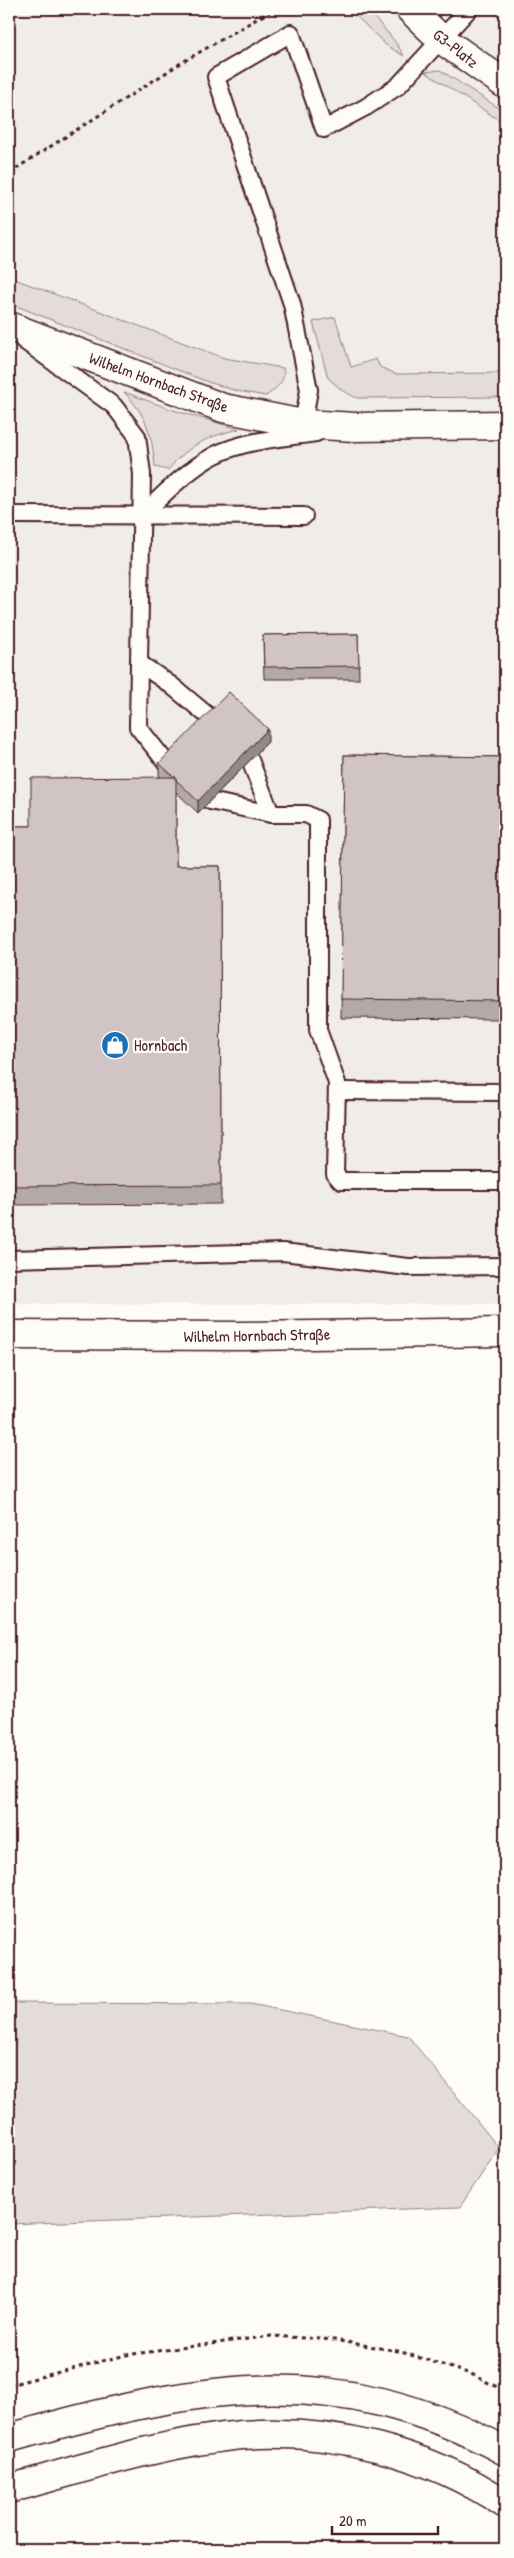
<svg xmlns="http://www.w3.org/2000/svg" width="514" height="2558" font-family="'Patrick Hand',sans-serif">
<rect width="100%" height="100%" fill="#fdfcf7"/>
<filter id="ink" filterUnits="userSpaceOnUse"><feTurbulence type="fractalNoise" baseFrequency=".02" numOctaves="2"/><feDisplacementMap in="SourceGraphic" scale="10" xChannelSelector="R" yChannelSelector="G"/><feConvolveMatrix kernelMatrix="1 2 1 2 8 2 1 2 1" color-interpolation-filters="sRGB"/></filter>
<g filter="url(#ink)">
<rect fill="#f0ece8" x="9" y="9" width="496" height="1295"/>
<g fill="#e3dcda" stroke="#967e82">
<path d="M349,9h18c14,17 26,27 37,47l-18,-11z"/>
<polygon points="440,70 505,112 505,124 425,72"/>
<path d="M9,277l215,81 59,10c4,13 -8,21 -17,28l-29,-5 -29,-9 -199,-79z"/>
<polygon points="335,317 351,367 376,359 380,367 396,374 505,373 505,397 357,398 343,391 328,378 313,322"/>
<path d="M124,392l49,18 66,19c-30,7 -51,16 -71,41l-13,-3c-3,-33 -8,-51 -31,-75z"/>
<polygon points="9,2003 251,2004 408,2036 499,2148 460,2207 9,2224"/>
</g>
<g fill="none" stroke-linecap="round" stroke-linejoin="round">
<g stroke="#4a1f2b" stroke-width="20">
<g id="service">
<polyline points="23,340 114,406 137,436 142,474 138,727 169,766"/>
<polyline points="303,424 309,390 292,304 216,77 291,33 324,129 366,107 398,86 469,9"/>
<polyline points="9,515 304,516"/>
<path d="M141,516c23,-22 46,-46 74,-61 30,-15 68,-17 101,-22"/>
<polyline points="139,663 171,685 213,720"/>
<polyline points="250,760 271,814"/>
<polyline points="210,801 271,814 306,814 318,820 318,1030 337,1083 335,1174 341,1181 505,1181"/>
<polyline points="337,1091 505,1092"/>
<polyline points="9,1259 283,1252 408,1267 505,1266"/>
</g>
</g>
<g stroke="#4a1f2b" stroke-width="31">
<g id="minor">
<polyline points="410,9 441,39 505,84"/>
<polyline points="9,326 223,408 303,424 355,427 505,425"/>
<polyline points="9,1335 240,1336 505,1332"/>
</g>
</g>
<g stroke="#4a1f2b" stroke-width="31">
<g id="motorway">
<path d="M9,2438c182,-51 321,-82 496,13"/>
<path d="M9,2489c76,-21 154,-47 233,-54 90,-7 188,18 263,69"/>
</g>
</g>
<g stroke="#4a1f2b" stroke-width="3" stroke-dasharray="4 4" stroke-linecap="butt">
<polyline points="9,173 181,63 274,9"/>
<polyline points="9,2385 126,2355 271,2336 334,2340 398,2351 471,2374 505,2391"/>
</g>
<use href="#service" stroke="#fdfcf7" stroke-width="16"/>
<use href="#minor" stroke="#fdfcf7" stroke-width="28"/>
<use href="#motorway" stroke="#fdfcf7" stroke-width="28"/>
</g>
<g fill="#b3a9a9" stroke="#4a1f2b">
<polygon points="358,634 359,679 264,679 263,635"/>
<polygon points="268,742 198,813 176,792 176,866 220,866 221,1204 9,1205 9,826 31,826 161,777 159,776 159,763"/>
<polygon points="344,755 505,757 505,1019 341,1018"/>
</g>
<polygon fill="#928a89" stroke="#4a1f2b" points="268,729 268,742 198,813 198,801"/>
<g fill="#d0c5c4" stroke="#4a1f2b">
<polygon points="358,634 359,666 264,667 263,635"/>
<polygon points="229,692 268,729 198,801 176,780 176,777 174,777 159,763"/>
<polygon points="344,755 505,757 505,1001 341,999"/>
<polygon points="176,777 176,866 220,866 221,1185 9,1186 9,826 31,826 31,778"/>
</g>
</g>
<defs>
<g id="shop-disc" transform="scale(1.4375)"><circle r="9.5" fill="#1f6fb2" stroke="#fdfcf7"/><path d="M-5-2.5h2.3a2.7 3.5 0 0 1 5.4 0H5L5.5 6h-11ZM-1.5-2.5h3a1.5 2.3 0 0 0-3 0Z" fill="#fff"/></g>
</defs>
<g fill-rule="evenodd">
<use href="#shop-disc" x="115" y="1045"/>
</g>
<g text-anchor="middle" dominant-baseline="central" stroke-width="4.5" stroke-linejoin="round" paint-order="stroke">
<g font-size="16" fill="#4a1f2b" stroke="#fdfcf7">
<text transform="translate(456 48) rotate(38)">G3-Platz</text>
<text transform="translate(159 382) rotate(20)">Wilhelm Hornbach Straße</text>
<text transform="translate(257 1335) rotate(-1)">Wilhelm Hornbach Straße</text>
</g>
<g font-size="16" fill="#4a1f2b" stroke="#fdfcf7" text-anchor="start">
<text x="134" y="1045">Hornbach</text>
</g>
</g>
<rect width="514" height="2558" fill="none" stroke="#fdfcf7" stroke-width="30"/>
<rect x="15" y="15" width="484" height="2528" fill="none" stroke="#4a1f2b" stroke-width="2" filter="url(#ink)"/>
<path d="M332 2526v8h106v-8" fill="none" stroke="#4a1f2b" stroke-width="2.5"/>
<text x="339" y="2526" font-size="15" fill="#4a1f2b" stroke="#fdfcf7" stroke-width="4" paint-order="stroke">20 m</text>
</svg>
